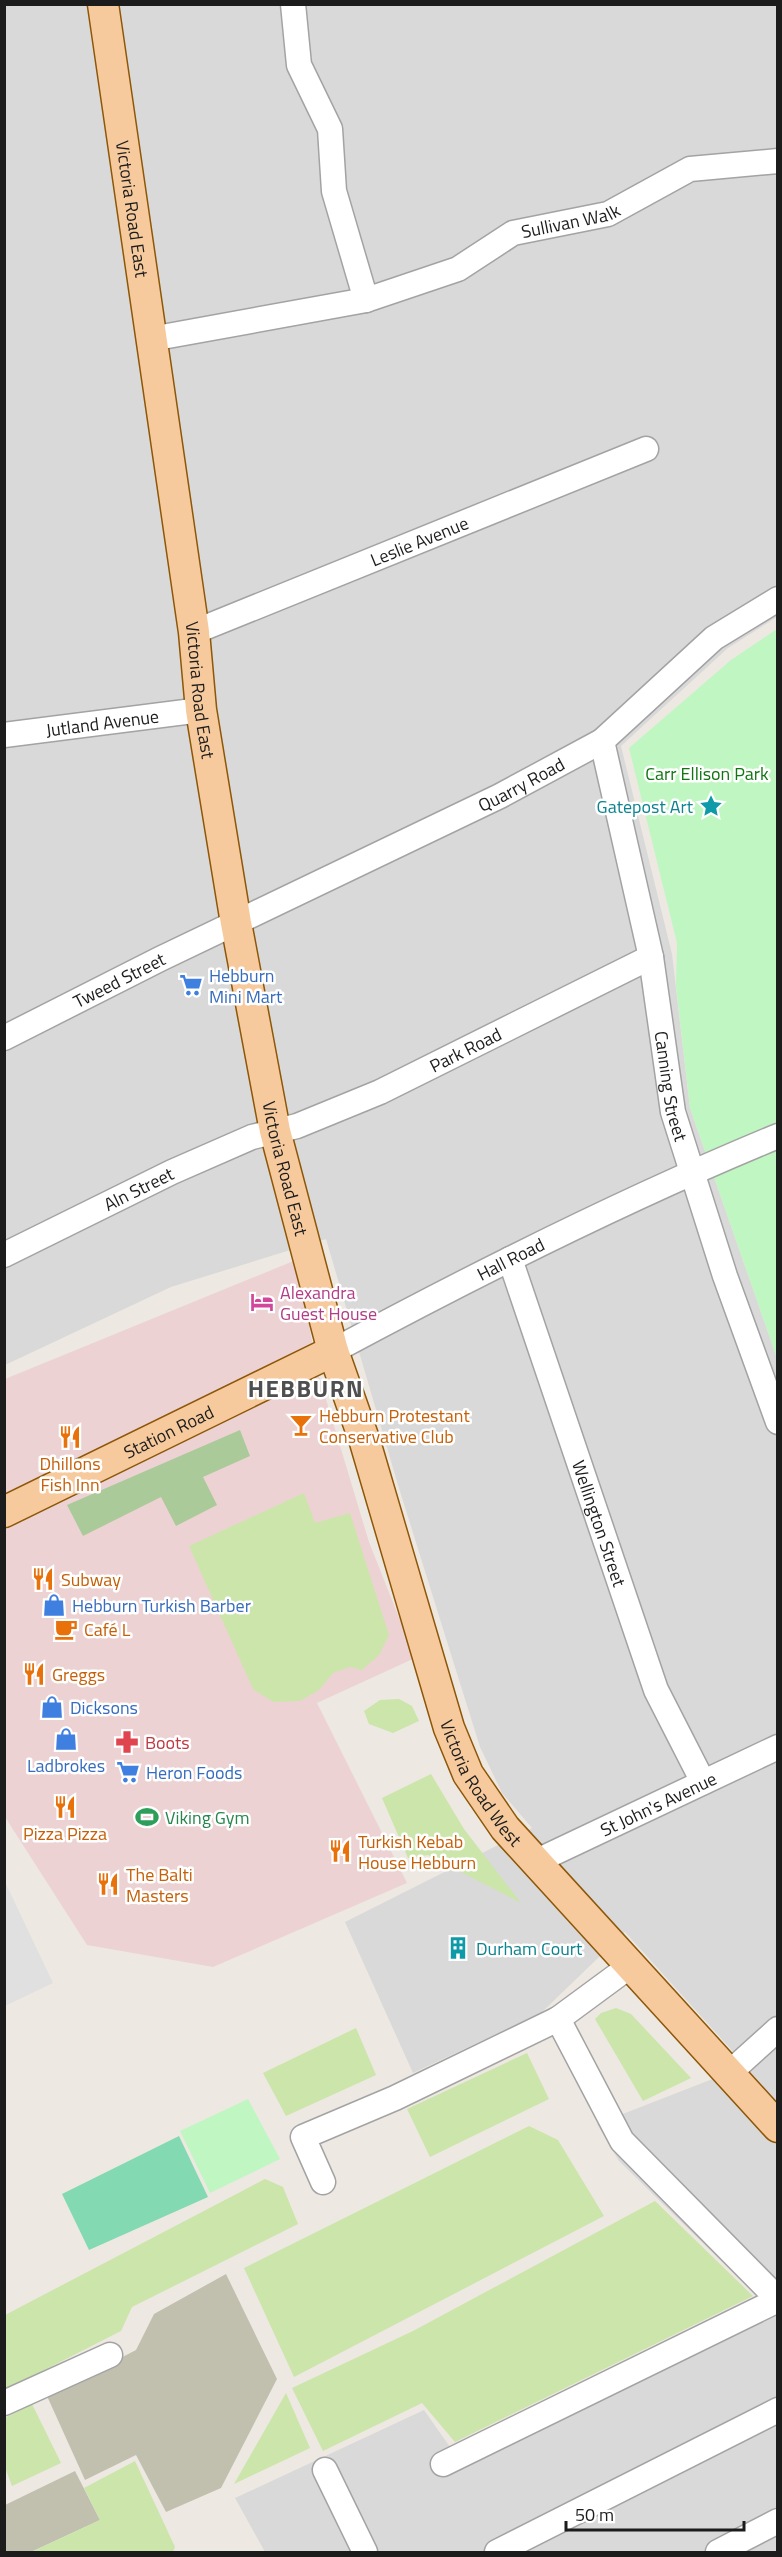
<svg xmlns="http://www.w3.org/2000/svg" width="782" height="2557" font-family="'Titillium Web',sans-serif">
<rect width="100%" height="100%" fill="#ede9e2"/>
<polygon fill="#dad9d9" points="4,5 777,5 777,617 728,648 621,746 672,954 690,1108 777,1358 777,2552 265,2552 235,2498 424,2410 450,2447 758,2297 619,2161 597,2124 746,2066 625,1932 541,2013 413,2073 345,1922 532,1828 502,1793 480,1747 398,1485 326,1239 171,1287 5,1365"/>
<polygon fill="#edd2d3" points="296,1260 319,1376 369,1542 415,1658 317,1703 407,1883 213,1967 87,1945 5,1817 5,1379"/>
<g fill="#c1c0ae">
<polygon points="226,2274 277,2379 221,2488 166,2512 136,2455 85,2480 47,2396 136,2350 154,2314"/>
<polygon points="75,2471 100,2520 31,2552 5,2552 5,2505"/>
</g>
<g fill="#cbe5aa">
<polygon points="304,1493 315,1523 350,1513 389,1635 379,1655 362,1670 350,1667 333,1673 319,1690 300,1701 273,1702 253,1689 189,1546"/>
<polygon points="399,1699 412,1706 419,1721 393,1733 369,1724 364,1711 380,1700"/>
<polygon points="431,1774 464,1829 521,1903 428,1855 408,1858 382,1798"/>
<polygon points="616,2008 631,2014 691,2078 643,2101 595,2019 601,2013"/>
<polygon points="356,2028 376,2075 286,2116 263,2073"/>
<polygon points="527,2053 549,2099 430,2157 407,2109"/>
<polygon points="529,2126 558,2140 604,2216 294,2377 244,2268"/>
<polygon points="265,2179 283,2187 298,2224 132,2307 121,2331 5,2390 5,2315"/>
<polygon points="655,2201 753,2296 455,2442 422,2403 323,2451 292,2388 413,2331"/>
<polygon points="286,2393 310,2448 234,2484"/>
<polygon points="32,2404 61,2463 12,2486 5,2467 5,2418"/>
<polygon points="135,2461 175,2547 173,2552 31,2552 100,2520 84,2488"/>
</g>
<polygon fill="#abca99" points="240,1430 250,1456 203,1477 217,1505 176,1526 161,1497 83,1536 67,1505"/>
<g fill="#c0f6c1">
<polygon points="777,629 777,1358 690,1108 676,986 677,943 629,748 731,660"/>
<polygon points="248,2099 280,2159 210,2193 180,2131"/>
</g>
<polygon fill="#83d9b2" points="179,2136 208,2197 89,2250 62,2194"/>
<polygon fill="#e0e0e0" points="5,1882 53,1983 5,2006 4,2006"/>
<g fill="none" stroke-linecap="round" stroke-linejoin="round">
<g stroke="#a3a3a3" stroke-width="27">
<g id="minor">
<polyline points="293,4 299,65 330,129 334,191 366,300"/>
<path id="s1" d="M151,339l215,-39 92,-31 55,-36 95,-19 82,-45 88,-8"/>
<path id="s2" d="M194,632l452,-183"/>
<path id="s3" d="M4,735l197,-25"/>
<path id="s4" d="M602,741l49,216 22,155 52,164 53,146"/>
<path id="s5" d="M4,1038l156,-79 340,-163 102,-55 112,-103 64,-39"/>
<path id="s6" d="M4,1255l168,-83 80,-35 45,-11 83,-34 271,-135"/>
<path id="s7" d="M510,1259l146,431 47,92"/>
<path id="s8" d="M333,1351c145,-78 292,-152 445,-215"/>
<path id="s9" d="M537,1861l241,-114"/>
<polyline points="558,2019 622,2141 778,2299"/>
<polyline points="727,2075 778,2029"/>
<polyline points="323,2182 303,2137 395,2098 558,2019 630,1966"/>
<polyline points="4,2403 110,2355"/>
<polyline points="443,2464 778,2300"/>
<polyline points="325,2470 365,2552"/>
<polyline points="497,2552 778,2410"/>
<polyline points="718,2552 778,2521"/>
</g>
</g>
<g stroke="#8d5707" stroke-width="33">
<g id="major">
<path id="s10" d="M103,4l91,628 7,78 35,213 39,208 58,220 32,91 84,286 19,46 37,54 273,299"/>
<path id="s11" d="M4,1512l329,-161"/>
</g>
</g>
<use href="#minor" stroke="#fff" stroke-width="24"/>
<use href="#major" stroke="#f7ca9e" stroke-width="30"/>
</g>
<defs>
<g id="sight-bare" transform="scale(1.8)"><path d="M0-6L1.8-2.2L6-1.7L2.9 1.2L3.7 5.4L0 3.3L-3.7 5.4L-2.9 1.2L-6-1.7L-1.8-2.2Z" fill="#0f9aa8" stroke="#fff" stroke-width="2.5" paint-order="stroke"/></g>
<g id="supermarket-bare" transform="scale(1.8)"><path d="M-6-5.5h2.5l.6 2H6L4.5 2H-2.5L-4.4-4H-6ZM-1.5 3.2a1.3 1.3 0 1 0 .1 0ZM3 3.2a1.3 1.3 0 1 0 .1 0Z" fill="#3f7fe0" stroke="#fff" stroke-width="2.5" paint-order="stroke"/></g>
<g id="hotel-bare" transform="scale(1.8)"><path d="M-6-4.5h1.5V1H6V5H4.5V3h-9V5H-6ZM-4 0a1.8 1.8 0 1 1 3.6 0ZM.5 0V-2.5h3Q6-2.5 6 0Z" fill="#d1479c" stroke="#fff" stroke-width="2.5" paint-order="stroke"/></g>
<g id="bar-bare" transform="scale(1.8)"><path d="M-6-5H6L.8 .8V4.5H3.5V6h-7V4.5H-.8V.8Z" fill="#e8710a" stroke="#fff" stroke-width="2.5" paint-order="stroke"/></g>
<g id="restaurant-bare" transform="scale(1.8)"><path d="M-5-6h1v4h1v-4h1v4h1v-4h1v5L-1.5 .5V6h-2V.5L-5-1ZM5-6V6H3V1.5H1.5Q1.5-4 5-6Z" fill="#e8710a" stroke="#fff" stroke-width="2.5" paint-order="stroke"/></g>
<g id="shop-bare" transform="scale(1.8)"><path d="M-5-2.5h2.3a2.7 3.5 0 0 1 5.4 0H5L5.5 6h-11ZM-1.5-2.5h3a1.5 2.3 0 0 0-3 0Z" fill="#3f7fe0" stroke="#fff" stroke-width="2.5" paint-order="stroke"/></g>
<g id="cafe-bare" transform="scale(1.8)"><path d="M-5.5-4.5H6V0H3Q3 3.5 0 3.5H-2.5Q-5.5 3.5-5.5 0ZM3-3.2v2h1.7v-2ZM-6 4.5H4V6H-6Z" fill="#e8710a" stroke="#fff" stroke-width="2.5" paint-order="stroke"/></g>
<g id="pharmacy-bare" transform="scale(1.8)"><path d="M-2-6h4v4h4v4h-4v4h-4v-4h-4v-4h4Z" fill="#e0444e" stroke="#fff" stroke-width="2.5" paint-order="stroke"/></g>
<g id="stadium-bare" transform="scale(1.8)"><path d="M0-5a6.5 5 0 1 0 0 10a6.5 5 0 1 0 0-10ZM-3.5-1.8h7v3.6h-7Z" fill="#2e9e5b" stroke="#fff" stroke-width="2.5" paint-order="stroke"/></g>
<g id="building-bare" transform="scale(1.8)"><path d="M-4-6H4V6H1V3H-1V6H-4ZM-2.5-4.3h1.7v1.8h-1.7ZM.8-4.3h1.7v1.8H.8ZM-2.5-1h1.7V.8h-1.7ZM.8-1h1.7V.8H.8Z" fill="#0f9aa8" stroke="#fff" stroke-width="2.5" paint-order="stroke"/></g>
</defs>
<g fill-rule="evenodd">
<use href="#sight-bare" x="711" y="806"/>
<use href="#supermarket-bare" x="191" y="985"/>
<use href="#hotel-bare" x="262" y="1302"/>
<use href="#bar-bare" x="301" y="1425"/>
<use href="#restaurant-bare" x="70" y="1437"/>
<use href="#restaurant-bare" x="43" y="1579"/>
<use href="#shop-bare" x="54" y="1605"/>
<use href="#cafe-bare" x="66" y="1629"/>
<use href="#restaurant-bare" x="34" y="1674"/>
<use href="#shop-bare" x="52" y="1707"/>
<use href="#shop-bare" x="66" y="1739"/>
<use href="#pharmacy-bare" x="127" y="1742"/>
<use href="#supermarket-bare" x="128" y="1772"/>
<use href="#restaurant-bare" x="65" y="1807"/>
<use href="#stadium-bare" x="147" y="1817"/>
<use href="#restaurant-bare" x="340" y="1851"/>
<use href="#restaurant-bare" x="108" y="1884"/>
<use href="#building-bare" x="458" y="1948"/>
</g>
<g text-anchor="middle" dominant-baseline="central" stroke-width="5" stroke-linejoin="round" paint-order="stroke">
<g font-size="18" fill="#1c1c1c" stroke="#fff">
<text stroke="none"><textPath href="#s10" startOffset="207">Victoria Road East</textPath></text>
<text stroke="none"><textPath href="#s1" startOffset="440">Sullivan Walk</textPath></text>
<text stroke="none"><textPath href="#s2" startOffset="243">Leslie Avenue</textPath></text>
<text stroke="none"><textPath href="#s10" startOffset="693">Victoria Road East</textPath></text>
<text stroke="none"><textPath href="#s3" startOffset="99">Jutland Avenue</textPath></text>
<text stroke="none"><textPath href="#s5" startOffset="576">Quarry Road</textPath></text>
<text stroke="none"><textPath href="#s5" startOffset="129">Tweed Street</textPath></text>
<text stroke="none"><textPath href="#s6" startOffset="506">Park Road</textPath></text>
<text stroke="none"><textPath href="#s4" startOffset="352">Canning Street</textPath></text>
<text stroke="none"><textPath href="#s10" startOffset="1179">Victoria Road East</textPath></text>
<text stroke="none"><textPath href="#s6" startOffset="150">Aln Street</textPath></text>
<text stroke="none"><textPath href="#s8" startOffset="200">Hall Road</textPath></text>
<text stroke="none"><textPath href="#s11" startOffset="183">Station Road</textPath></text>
<text stroke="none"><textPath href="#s7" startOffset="279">Wellington Street</textPath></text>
<text stroke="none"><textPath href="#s10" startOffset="1826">Victoria Road West</textPath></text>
<text stroke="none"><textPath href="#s9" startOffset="134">St John's Avenue</textPath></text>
</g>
<g font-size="18" fill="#117412" stroke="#fff">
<text x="707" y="773">Carr Ellison Park</text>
</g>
<g font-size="18" fill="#0d838f" stroke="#fff" text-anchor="end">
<text x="693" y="806">Gatepost Art</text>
<text x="476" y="1948" text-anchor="start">Durham Court</text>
</g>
<g font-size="18" fill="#366cbe" stroke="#fff" text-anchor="start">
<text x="209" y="975">Hebburn<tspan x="209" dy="21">Mini Mart</tspan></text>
<text x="72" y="1605">Hebburn Turkish Barber</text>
<text x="70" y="1707">Dicksons</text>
<text x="66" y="1765" text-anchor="middle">Ladbrokes</text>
<text x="146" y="1772">Heron Foods</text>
</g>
<g font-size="18" fill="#b23c85" stroke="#fff" text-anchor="start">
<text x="280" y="1292">Alexandra<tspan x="280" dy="21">Guest House</tspan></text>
</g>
<g font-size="18" fill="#c56008" stroke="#fff" text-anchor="start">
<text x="319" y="1415">Hebburn Protestant<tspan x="319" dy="21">Conservative Club</tspan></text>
<text x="70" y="1463" text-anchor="middle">Dhillons<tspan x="70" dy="21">Fish Inn</tspan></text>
<text x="61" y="1579">Subway</text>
<text x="84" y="1629">Café L</text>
<text x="52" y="1674">Greggs</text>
<text x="65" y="1833" text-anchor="middle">Pizza Pizza</text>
<text x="358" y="1841">Turkish Kebab<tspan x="358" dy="21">House Hebburn</tspan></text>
<text x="126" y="1874">The Balti<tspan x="126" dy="21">Masters</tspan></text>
</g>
<g font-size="18" fill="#be3a42" stroke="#fff" text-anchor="start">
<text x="145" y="1742">Boots</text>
</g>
<g font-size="18" fill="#27864d" stroke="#fff" text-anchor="start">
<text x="165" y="1817">Viking Gym</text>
</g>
<g font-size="24" font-weight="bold" letter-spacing="1.5" fill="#4f4f4f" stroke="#fff">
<text x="306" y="1388">HEBBURN</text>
</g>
</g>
<rect width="782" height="2557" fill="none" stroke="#1c1c1c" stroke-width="12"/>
<path d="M566 2521v9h178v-9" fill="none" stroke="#1c1c1c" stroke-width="3"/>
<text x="575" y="2521" font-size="18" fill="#1c1c1c" stroke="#ffffff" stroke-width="4.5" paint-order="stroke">50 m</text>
</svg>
